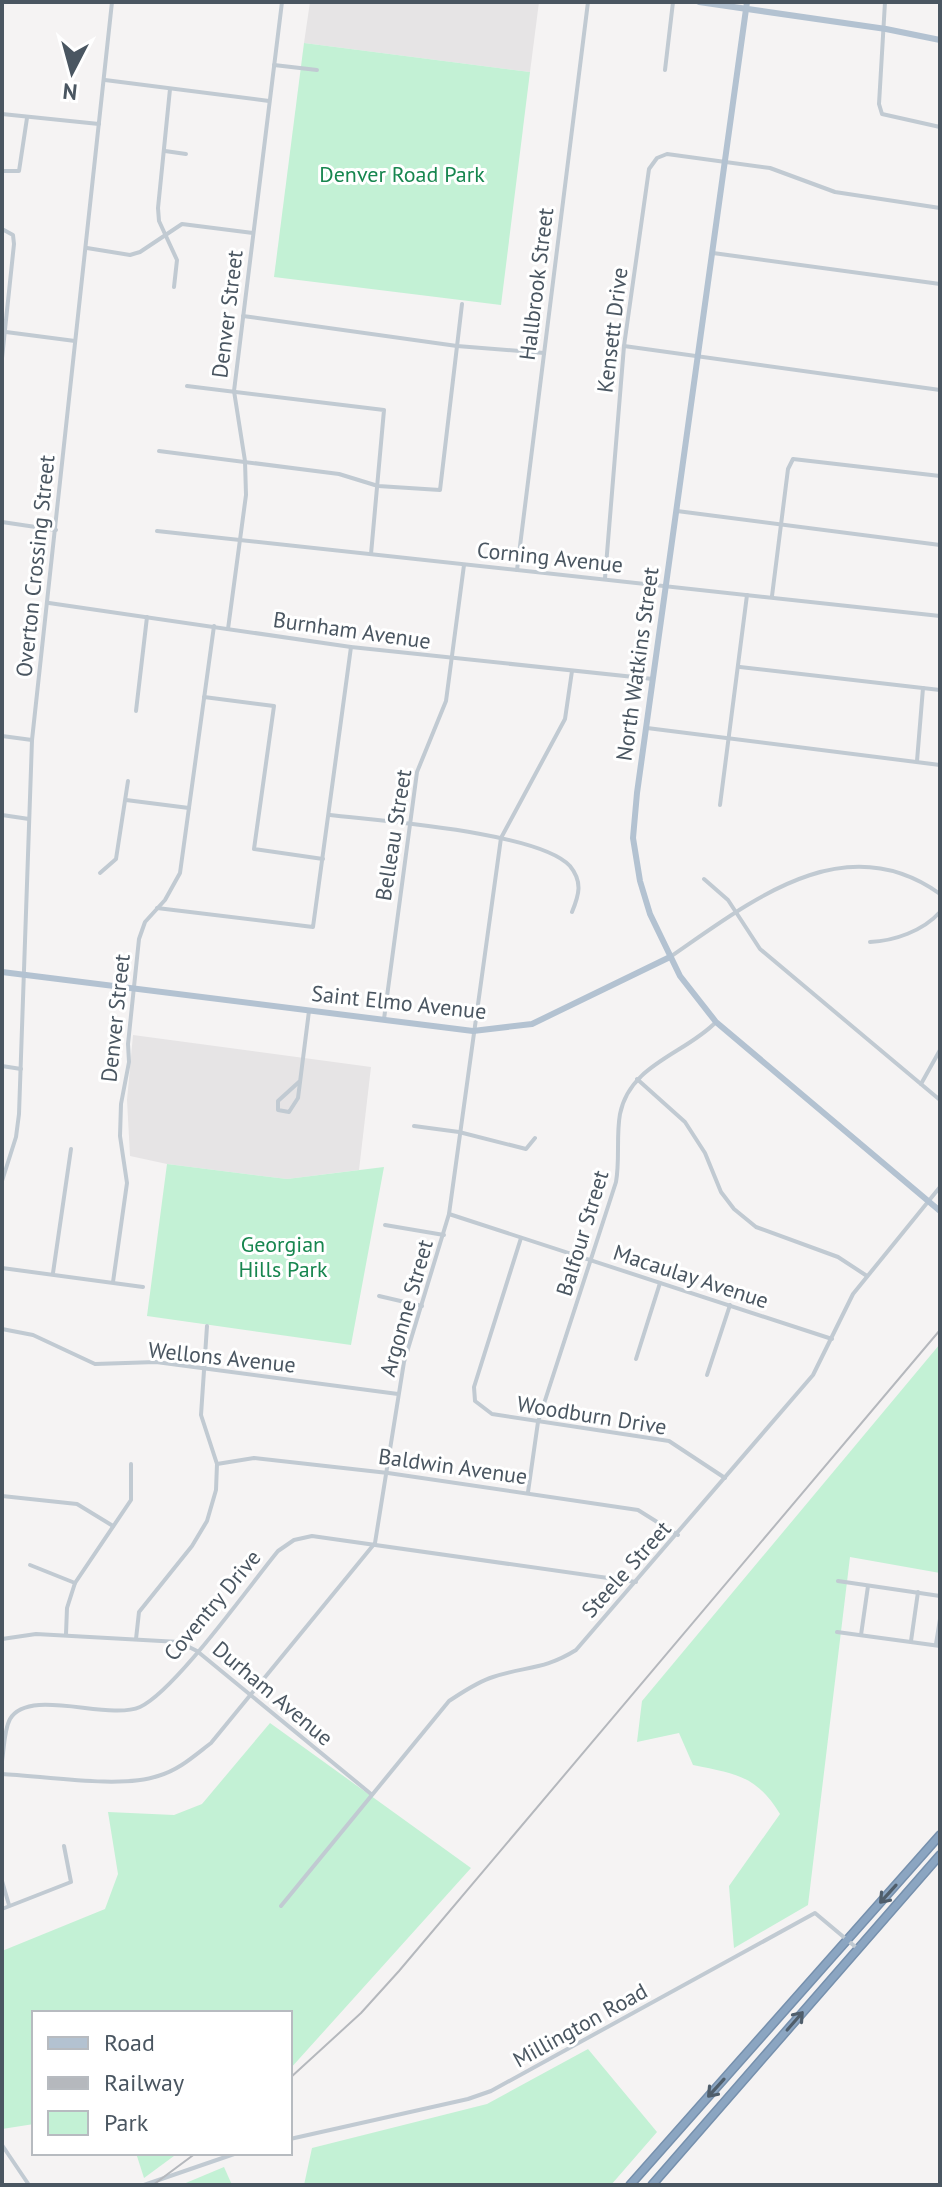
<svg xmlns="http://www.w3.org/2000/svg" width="942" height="2187" font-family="'PT Sans',sans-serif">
<rect width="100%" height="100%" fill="#f5f3f3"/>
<g fill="#e6e4e5">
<polygon points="310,2 539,2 530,72 304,43"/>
<polygon points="133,1035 371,1067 359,1170 287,1179 167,1164 130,1156 127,1100"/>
</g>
<g fill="#c3f1d5">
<polygon points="304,43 530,72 501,305 274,277"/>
<polygon points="167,1164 287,1179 384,1167 351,1345 147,1316"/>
<path d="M940,1344v229l-90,-16 -42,348 -74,43 -5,-62 51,-72c-24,-39 -44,-40 -87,-49l-14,-32 -42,9 5,-41z"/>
<polygon points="270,1723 471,1868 290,2069 290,2013 34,2013 34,2124 2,2129 2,1951 105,1909 118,1874 108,1812 174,1815 202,1804"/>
<polygon points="588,2049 657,2132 611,2185 304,2185 312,2148 487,2104"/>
<polygon points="136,2153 178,2153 144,2178"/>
<polygon points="224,2167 232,2185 181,2185"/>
</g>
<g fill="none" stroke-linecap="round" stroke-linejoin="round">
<g stroke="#7690ad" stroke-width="10">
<g id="highway">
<polyline points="630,2185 940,1835"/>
<polyline points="652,2185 940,1855"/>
</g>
</g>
<g stroke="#c1cad2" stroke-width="4">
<polyline points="885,2 879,104 882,114 940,127"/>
<polyline points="274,65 317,70"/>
<polyline points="665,70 673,2"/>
<polyline points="105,80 269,101"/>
<polyline points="170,89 158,208 159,221 177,260 174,287"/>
<polyline points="2,114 99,124"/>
<polyline points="165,151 186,154"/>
<polyline points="2,171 19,171 27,118"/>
<polyline points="2,229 13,235 14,244 2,358"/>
<polyline points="87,248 130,255 140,252 182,224 253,233"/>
<polyline points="713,253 940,284"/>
<polyline points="243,316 457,346 544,353"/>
<polyline points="6,332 75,341"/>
<polyline points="624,346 940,390"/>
<polyline points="187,386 384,410 371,554"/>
<polyline points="159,451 339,474 378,486 440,490 462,304"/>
<polyline points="677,511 940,545"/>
<polyline points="2,522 56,530"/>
<polyline points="157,531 940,616"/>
<polyline points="517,570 588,2"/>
<polyline points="605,578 624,346 649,169 657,158 667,154 770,168 835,192 940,208"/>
<polyline points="772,596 788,469 793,459 940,476"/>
<polyline points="49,603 351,647 653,679"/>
<polyline points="228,629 246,495 245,461 234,391 282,2"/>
<polyline points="740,667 940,690"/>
<polyline points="204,697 274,706 254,849 323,859"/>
<polyline points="136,711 147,617"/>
<polyline points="647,728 940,765"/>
<polyline points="2,736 32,740"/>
<polyline points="917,761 923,688"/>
<polyline points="126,800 189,808"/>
<polyline points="720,805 747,595"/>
<polyline points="2,815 29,819"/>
<path d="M330,815c49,6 209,17 240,51 13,16 9,29 2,46"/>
<polyline points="100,873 116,859 128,781"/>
<polyline points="704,879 728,900 760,949 940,1100"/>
<polyline points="157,908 313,927 351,647"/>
<path d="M870,942c24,-1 53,-11 70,-30"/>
<path d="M670,957c80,-55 174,-132 270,-63"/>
<polyline points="384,1019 417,772 446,701 464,565"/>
<polyline points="2,1066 21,1069"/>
<polyline points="637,1079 685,1122 705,1153 721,1192 734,1209 756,1227 838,1257 867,1276"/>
<polyline points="300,1081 278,1101 278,1110 289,1112 298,1098 309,1011"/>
<polyline points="921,1084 940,1050"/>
<polyline points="414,1126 459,1132 526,1149 535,1138"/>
<polyline points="2,1181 16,1137 19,1114 32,740 112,2"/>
<polyline points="449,1214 832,1339"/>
<polyline points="385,1225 444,1235"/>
<polyline points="521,1238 474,1387 475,1401 492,1414 669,1441 725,1478"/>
<polyline points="2,1268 143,1287"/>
<polyline points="53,1273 71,1149"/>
<polyline points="113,1282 127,1183 120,1136 121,1104 129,1062 128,1044 139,939 145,922 165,900 180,873 214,626"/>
<polyline points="379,1296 422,1306"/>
<polyline points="2,1329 33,1335 95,1364 156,1362 398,1394"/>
<polyline points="636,1359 660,1283"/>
<polyline points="707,1375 730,1305"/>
<polyline points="217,1464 254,1458 388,1473 638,1510 678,1535"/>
<path d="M528,1492l10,-70 78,-240c4,-22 0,-46 4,-68 10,-50 65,-60 96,-92"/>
<polyline points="2,1496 77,1504 113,1526"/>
<polyline points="30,1565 75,1583"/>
<polyline points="838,1581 940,1596"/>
<polyline points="837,1632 940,1646"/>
<polyline points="66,1634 67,1608 75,1583 131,1500 131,1464"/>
<polyline points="861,1635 868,1586"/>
<polyline points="2,1639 36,1634 179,1642 197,1651 371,1794"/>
<polyline points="136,1639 139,1612 192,1546 207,1521 216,1490 217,1464 201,1415 207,1326"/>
<polyline points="911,1641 918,1592"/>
<polyline points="936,1644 940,1619"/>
<path d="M2,1761c2,-12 2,-31 8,-42 19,-32 98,2 130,-12 35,-16 110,-122 138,-156l16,-11 18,-4 324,46"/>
<path d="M2,1774c42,2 119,15 156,2 21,-6 36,-20 53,-33l164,-200 29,-181 45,-148 52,-376 64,-119 7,-48"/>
<polyline points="2,1881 9,1905"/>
<path d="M281,1906l168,-205c14,-9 28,-19 44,-24 33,-11 51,-7 83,-27l237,-275 40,-81 87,-107"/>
<polyline points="2,1909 71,1882 64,1846"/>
<polyline points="290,2139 468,2099 491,2091 815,1913 858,1949"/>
<polyline points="2,2145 29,2185"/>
<polyline points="144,2185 237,2153"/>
</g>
<g stroke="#b3c2d1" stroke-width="6">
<polyline points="699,2 886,29 940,40"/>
<polyline points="747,2 637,793 633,838 640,881 650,914 680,976 716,1022 940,1211"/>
<polyline points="2,972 473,1031 532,1024 670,957"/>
</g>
<use href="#highway" stroke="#8ba5c1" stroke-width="7"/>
<g stroke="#b5b8bd" stroke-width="2">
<polyline points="290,2078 361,2013 399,1971 940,1330"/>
<polyline points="153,2185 196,2153"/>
</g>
</g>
<defs><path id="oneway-shaft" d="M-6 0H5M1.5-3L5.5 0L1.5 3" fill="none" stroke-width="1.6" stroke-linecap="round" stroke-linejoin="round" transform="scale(2)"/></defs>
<g stroke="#505e6b">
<use href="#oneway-shaft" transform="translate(888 1894) rotate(132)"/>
<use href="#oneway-shaft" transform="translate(795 2021) rotate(-49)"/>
<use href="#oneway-shaft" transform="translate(716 2088) rotate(132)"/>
</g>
<g text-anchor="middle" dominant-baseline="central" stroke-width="6" stroke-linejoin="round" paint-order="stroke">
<g font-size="22" fill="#17864f" stroke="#fff">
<text x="402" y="174">Denver Road Park</text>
<text x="283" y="1244">Georgian<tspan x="283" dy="25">Hills Park</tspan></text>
</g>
<g font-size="22" fill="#4a5661" stroke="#fff">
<text transform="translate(536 284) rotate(-83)">Hallbrook Street</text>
<text transform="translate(227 314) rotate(-83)">Denver Street</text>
<text transform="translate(612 330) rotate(-83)">Kensett Drive</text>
<text transform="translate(550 557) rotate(6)">Corning Avenue</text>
<text transform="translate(35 566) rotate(-84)">Overton Crossing Street</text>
<text transform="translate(352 630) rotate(8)">Burnham Avenue</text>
<text transform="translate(637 664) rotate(-82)">North Watkins Street</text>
<text transform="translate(393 835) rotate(-81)">Belleau Street</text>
<text transform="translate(399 1002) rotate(6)">Saint Elmo Avenue</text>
<text transform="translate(115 1018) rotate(-84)">Denver Street</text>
<text transform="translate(582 1233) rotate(-73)">Balfour Street</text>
<text transform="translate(691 1276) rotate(18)">Macaulay Avenue</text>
<text transform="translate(406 1308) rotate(-74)">Argonne Street</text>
<text transform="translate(222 1357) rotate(6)">Wellons Avenue</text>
<text transform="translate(592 1415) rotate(9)">Woodburn Drive</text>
<text transform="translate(453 1466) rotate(8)">Baldwin Avenue</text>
<text transform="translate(626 1569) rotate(-48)">Steele Street</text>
<text transform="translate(212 1605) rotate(-50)">Coventry Drive</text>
<text transform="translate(273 1693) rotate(40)">Durham Avenue</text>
<text transform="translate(580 2025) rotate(-29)">Millington Road</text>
</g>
</g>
<rect width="942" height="2187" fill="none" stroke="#4a5661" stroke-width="8"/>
<rect x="32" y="2011" width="260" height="144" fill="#ffffff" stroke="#b7bbc0" stroke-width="2"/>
<rect x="48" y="2037" width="40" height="12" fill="#b3c2d1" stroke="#b7bbc0" stroke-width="2"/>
<text x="104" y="2051" font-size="24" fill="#4a5661">Road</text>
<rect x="48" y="2077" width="40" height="12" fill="#b5b8bd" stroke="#b7bbc0" stroke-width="2"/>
<text x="104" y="2091" font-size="24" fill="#4a5661">Railway</text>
<rect x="48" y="2111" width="40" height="24" fill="#c3f1d5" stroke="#b7bbc0" stroke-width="2"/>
<text x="104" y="2131" font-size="24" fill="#4a5661">Park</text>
<g transform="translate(72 72) rotate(186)" stroke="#ffffff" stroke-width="6" paint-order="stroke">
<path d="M0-6L14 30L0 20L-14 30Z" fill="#4a5661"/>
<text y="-12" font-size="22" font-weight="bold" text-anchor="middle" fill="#4a5661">N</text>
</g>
</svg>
